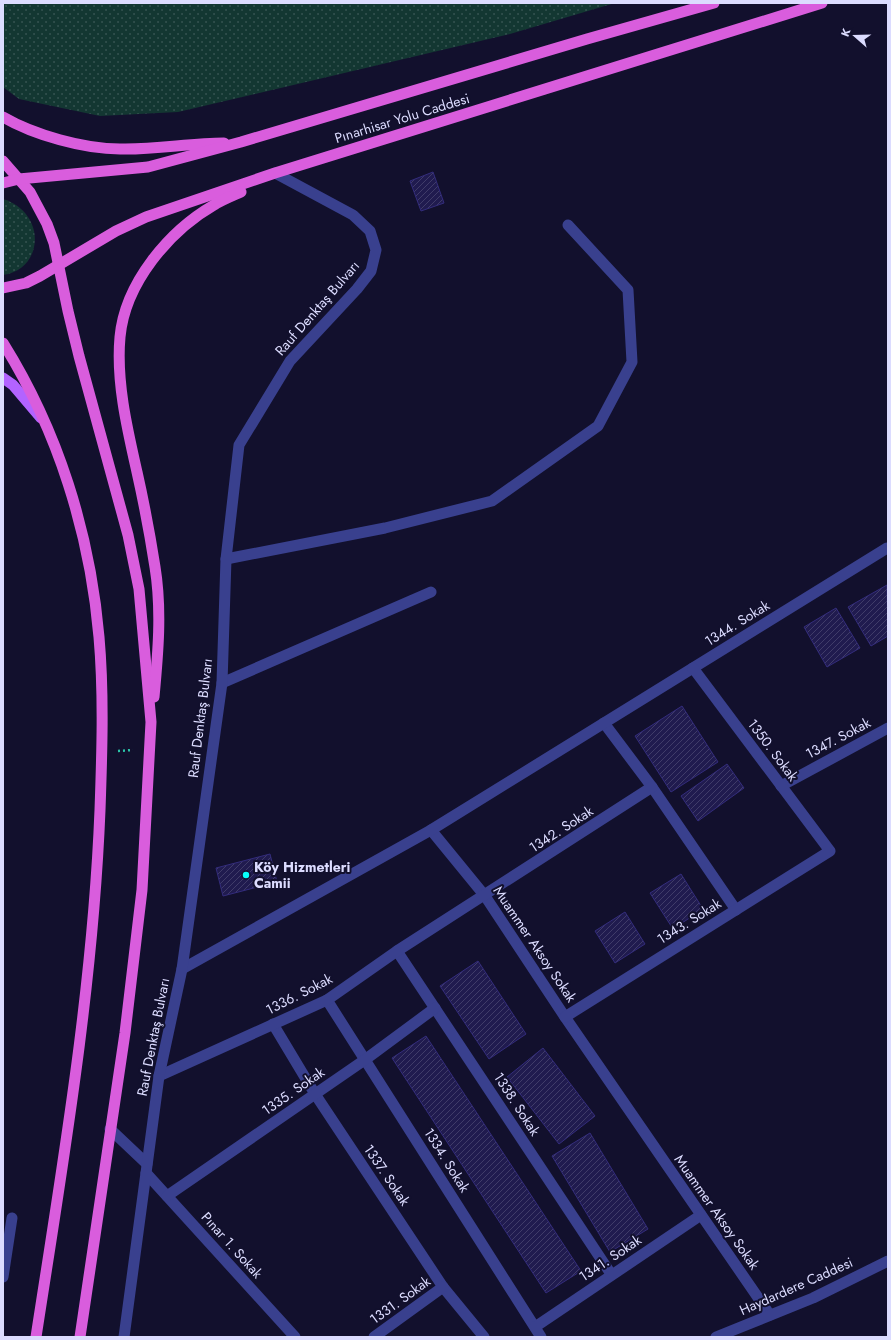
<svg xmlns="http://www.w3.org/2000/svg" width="891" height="1340" font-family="Jost,sans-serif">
<defs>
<pattern id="grass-dots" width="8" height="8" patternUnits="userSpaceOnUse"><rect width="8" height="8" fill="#133732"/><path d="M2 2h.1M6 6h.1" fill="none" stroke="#355351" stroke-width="1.8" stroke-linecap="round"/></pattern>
<pattern id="building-hatch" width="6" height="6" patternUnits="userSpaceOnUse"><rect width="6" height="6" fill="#201b4f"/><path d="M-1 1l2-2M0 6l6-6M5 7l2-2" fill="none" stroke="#403c69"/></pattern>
</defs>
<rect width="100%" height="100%" fill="#12102d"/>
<g fill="url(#grass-dots)">
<polygon points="3,3 615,3 510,34 178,112 100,116 19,99 3,87"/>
<path d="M3,199c43,13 42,70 0,76z"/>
</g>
<g fill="url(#building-hatch)" stroke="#332c7c">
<polygon points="433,172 444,203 421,211 410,181"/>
<polygon points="887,585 888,636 871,646 848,607"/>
<polygon points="836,608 860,648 827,667 804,627"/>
<polygon points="682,706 718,762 671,792 635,736"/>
<polygon points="727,764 744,788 698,821 681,796"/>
<polygon points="270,854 277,882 223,896 216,868"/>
<polygon points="681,874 703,909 673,929 650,893"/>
<polygon points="625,912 645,944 615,963 595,931"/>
<polygon points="478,961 526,1034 489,1059 440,986"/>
<polygon points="426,1036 581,1271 546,1293 392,1058"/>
<polygon points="543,1048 595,1116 559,1144 507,1077"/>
<polygon points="590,1133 648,1229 610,1252 552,1156"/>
</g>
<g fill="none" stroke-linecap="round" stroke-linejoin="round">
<polyline stroke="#2bc4a9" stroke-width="2.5" stroke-dasharray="2 3" stroke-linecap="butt" points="118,751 133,750"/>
<g stroke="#39408e" stroke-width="11">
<polyline points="226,559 385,528 492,501 598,426 632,362 628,290 568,225"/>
<polyline points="222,683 431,592"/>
<polyline points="604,723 652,787 736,910"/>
<polyline points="781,786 888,728"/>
<polyline points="431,830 485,896 565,1017 770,1315"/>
<polyline points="397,951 611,1274"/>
<polyline points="182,969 431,830 887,548"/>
<polyline points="327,1000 541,1337"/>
<polyline points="565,1017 830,851 693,668"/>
<polyline points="273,1024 315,1094 443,1287 484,1337"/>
<polyline points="159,1076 327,1000 397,951 652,787"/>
<polyline points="110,1129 147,1164"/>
<polyline points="146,1173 295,1337"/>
<polyline points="167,1196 366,1059 435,1008"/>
<polyline points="3,1277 12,1218"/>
<polyline points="535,1327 701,1215"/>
<polyline points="124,1337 159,1076 182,969 222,683 226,559 239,445 290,361 357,289 371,271 376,250 370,231 353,215 275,173"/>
<polyline points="374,1337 443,1287"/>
<polyline points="716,1337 813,1298 888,1261"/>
</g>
<polyline stroke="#b363ff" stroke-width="11" points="3,378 13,385 41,418"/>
<g stroke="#d95ddd" stroke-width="11">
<path d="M3,117c31,18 81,32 117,32 35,1 70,-6 104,-6"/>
<polyline points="3,161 30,192 47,224 54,243 68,311 79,356 128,535 139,589 151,722 142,890 125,1033 80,1337"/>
<polyline points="3,183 19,179 148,167 241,142 587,39 714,3"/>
<polyline points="3,288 26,283 40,276 116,231 146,217 275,173 822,3"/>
<path d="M3,343c55,88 87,190 96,294 5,57 3,116 1,173 -7,177 -37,352 -64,527"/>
<path d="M154,697c4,-43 8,-87 1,-130 -5,-32 -11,-64 -18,-95 -10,-44 -21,-91 -17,-135 5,-54 49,-106 94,-132 8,-5 18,-9 27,-13"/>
</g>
</g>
<circle fill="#08fffb" stroke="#12102d" stroke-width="1.5" cx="246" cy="875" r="4"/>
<g text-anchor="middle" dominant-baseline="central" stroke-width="4" stroke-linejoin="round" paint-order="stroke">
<g font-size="14" fill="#dcdcff" stroke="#12102d">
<text transform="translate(402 118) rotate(-17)">Pınarhisar Yolu Caddesi</text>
<text transform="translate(317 308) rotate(-49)">Rauf Denktaş Bulvarı</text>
<text transform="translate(737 623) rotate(-32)">1344. Sokak</text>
<text transform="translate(200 718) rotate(-83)">Rauf Denktaş Bulvarı</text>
<text transform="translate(838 738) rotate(-28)">1347. Sokak</text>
<text transform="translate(773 750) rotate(53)">1350. Sokak</text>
<text transform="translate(561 829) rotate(-33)">1342. Sokak</text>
<text transform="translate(689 921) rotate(-32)">1343. Sokak</text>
<text transform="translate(535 944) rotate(56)">Muammer Aksoy Sokak</text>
<text transform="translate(299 994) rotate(-27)">1336. Sokak</text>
<text transform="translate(153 1037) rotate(-79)">Rauf Denktaş Bulvarı</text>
<text transform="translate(293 1091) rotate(-35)">1335. Sokak</text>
<text transform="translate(517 1104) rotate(57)">1338. Sokak</text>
<text transform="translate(447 1160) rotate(58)">1334. Sokak</text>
<text transform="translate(387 1175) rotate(56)">1337. Sokak</text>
<text transform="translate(717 1212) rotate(55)">Muammer Aksoy Sokak</text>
<text transform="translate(232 1245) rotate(48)">Pınar 1. Sokak</text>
<text transform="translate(610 1258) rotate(-34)">1341. Sokak</text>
<text transform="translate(796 1286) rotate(-24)">Haydardere Caddesi</text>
<text transform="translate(400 1300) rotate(-36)">1331. Sokak</text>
</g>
<g font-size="14" font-weight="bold" fill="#dcdcff" stroke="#12102d" text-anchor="start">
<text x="254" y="867">Köy Hizmetleri<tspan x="254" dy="16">Camii</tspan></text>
</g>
</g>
<rect width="891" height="1340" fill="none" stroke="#dcdcff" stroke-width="8"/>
<g transform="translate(855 36) rotate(290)" stroke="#12102d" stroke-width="3" paint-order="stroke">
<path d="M0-3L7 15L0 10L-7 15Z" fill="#dcdcff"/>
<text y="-6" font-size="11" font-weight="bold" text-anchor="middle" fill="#dcdcff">K</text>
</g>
</svg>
